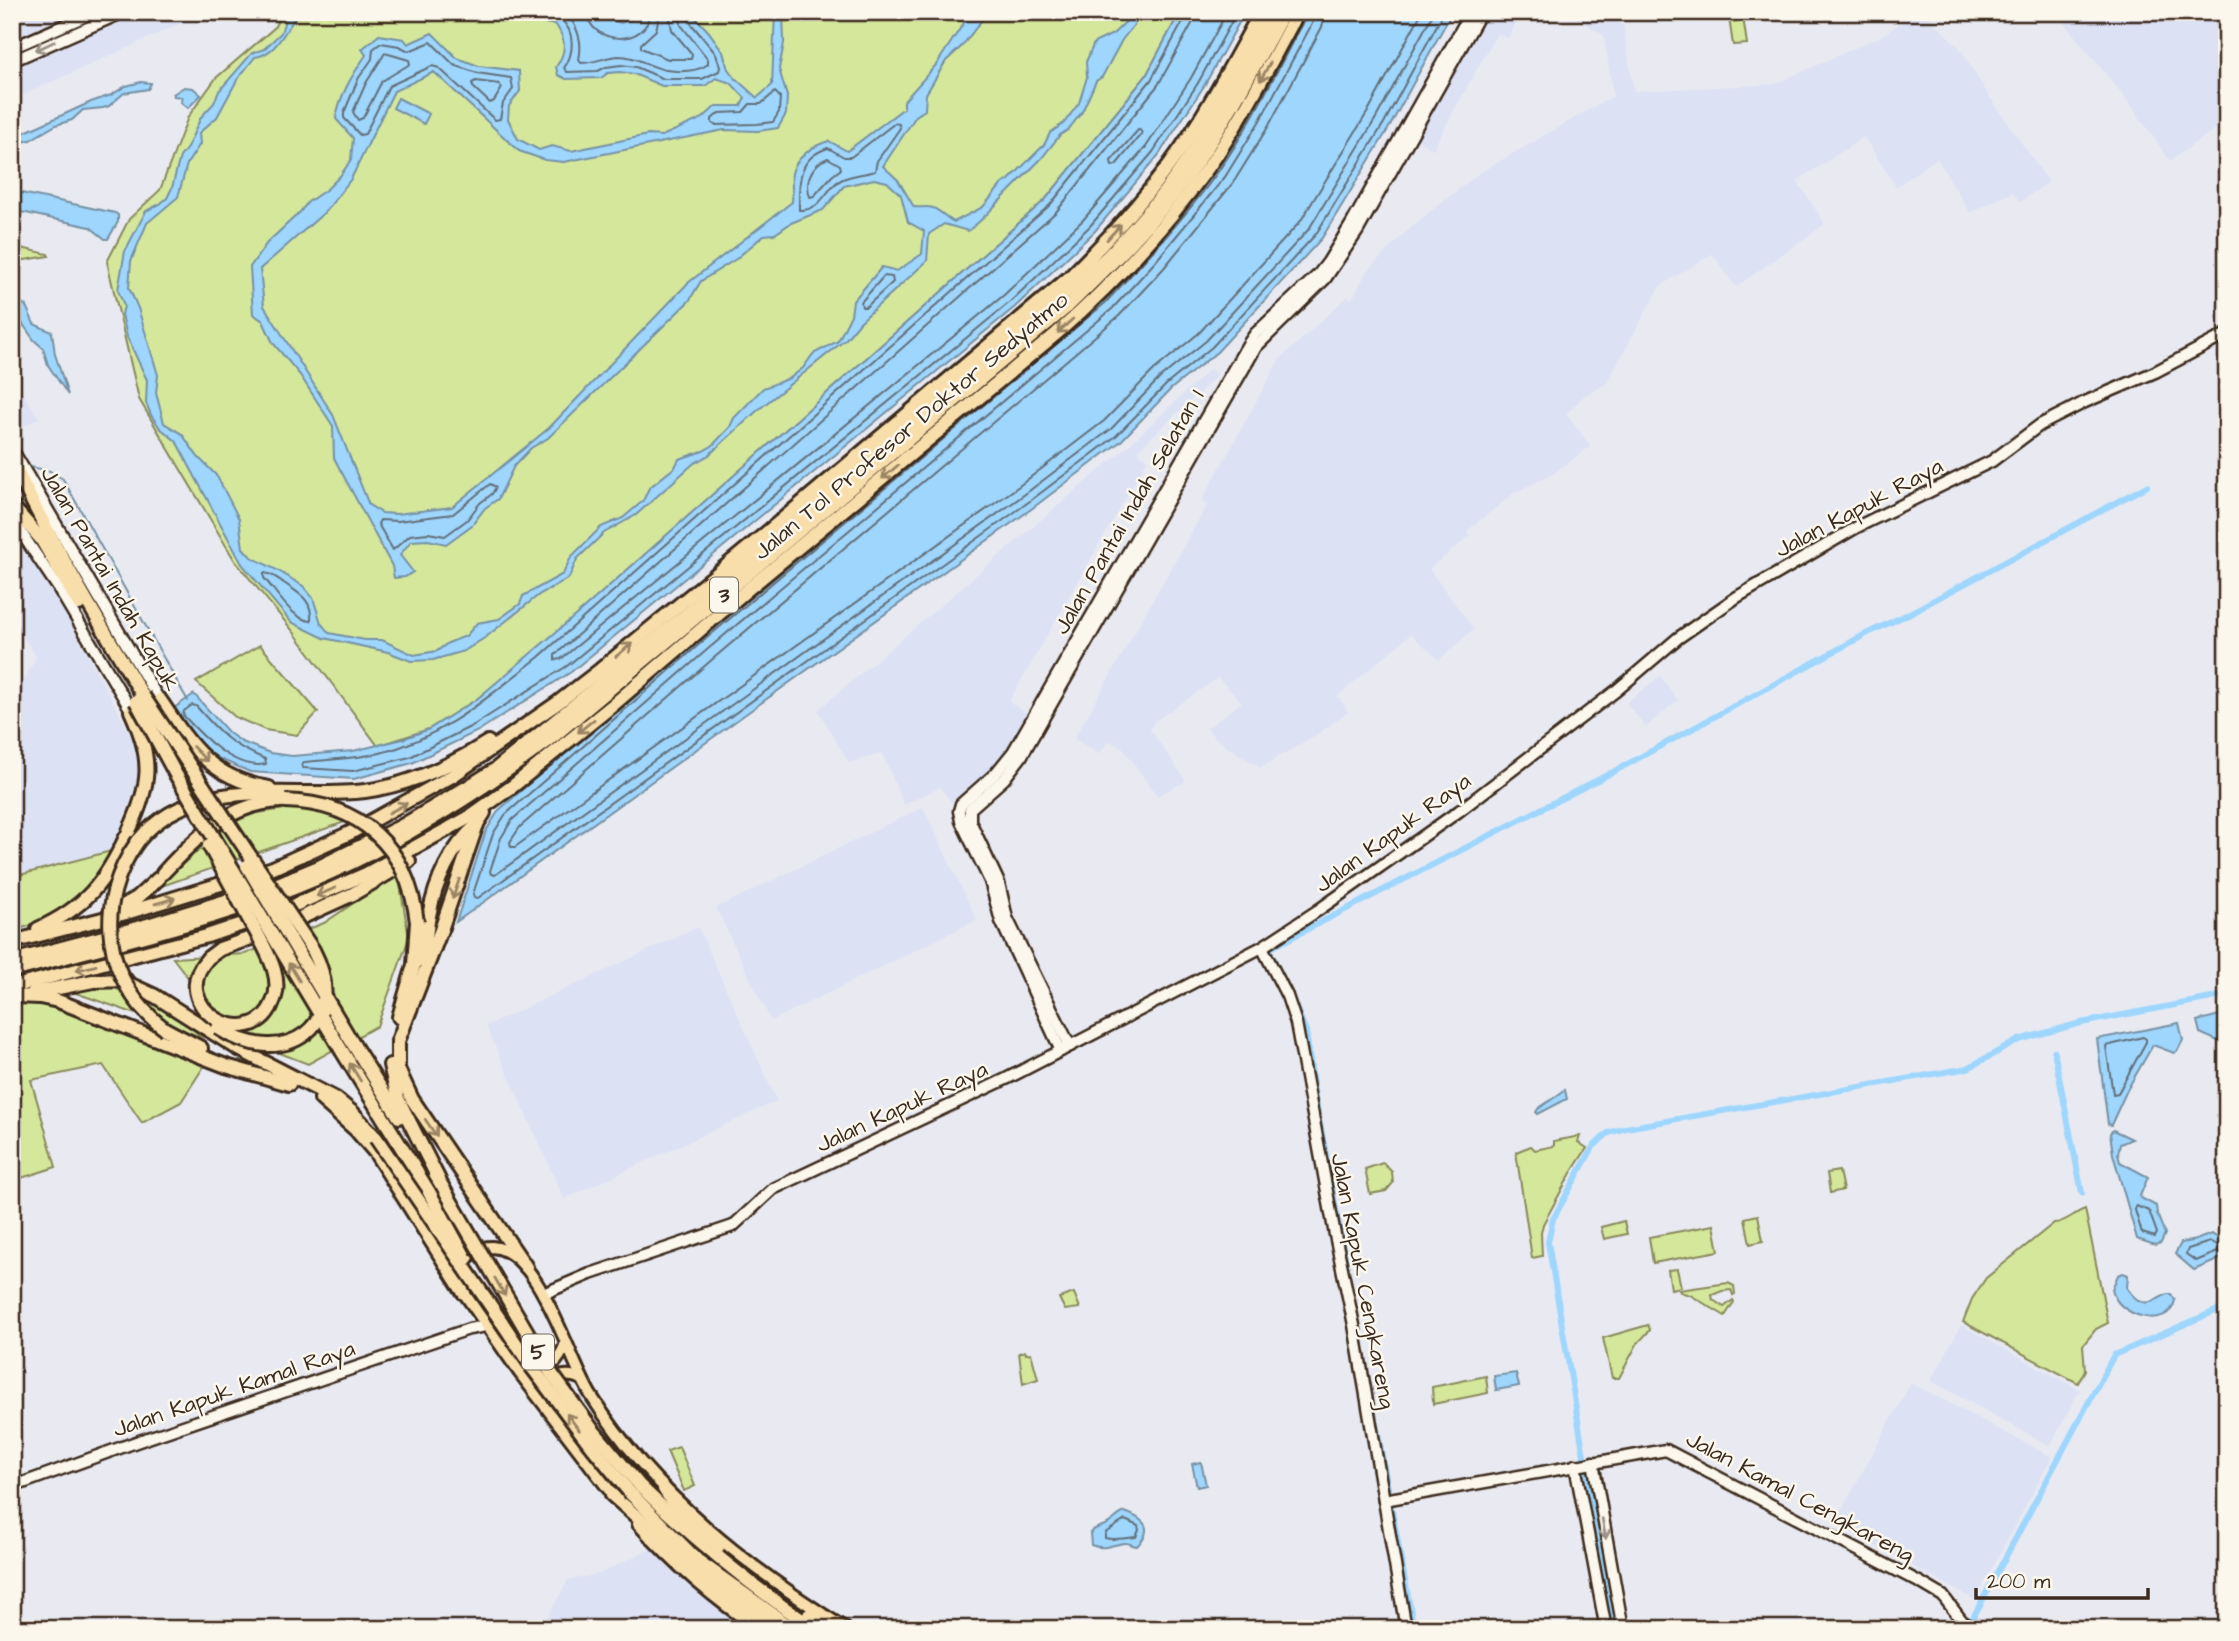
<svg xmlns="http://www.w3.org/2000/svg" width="2239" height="1641" font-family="'Architects Daughter',sans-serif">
<rect width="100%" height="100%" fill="#e9eaf1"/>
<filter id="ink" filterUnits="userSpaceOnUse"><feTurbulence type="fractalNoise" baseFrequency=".0143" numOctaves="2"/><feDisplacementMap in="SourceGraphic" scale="14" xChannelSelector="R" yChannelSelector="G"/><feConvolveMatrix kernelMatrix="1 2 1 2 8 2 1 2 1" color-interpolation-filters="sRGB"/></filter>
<g filter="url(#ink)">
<g fill="#dce1f4">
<polygon points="12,12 75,12 12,39"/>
<polygon points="136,12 206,12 12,100 12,65 57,44"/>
<polygon points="1485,12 1522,12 1508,38 1497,33 1433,149 1415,139"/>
<polygon points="1565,12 1601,12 1623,25 1634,91 1775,84 1879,37 1918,12 1923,12 1959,47 1987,93 2049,182 2020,202 2013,192 1970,213 1937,158 1896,187 1864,137 1797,181 1825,224 1736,287 1712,254 1660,286 1606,384 1585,395 1566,414 1591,446 1553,474 1514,493 1467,531 1470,536 1429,569 1474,629 1439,660 1411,634 1338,696 1348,712 1321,732 1260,768 1215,738 1207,728 1242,702 1218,678 1154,722 1150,729 1186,781 1157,796 1122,747 1109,741 1099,754 1074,739 1207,505 1201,502 1279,360 1347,297 1352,299 1367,271 1412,226 1479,173 1613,96 1604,35"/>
<polygon points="2065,12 2227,12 2227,131 2221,125 2170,161 2128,101 2059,17"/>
<polygon points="1210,369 1218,375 1139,449 1140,455 1148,459 1009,702 1026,713 1027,716 1000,762 982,779 952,803 940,787 904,805 882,753 849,763 818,710 1128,446"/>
<polygon points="12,377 39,418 13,432 12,432"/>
<polygon points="12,527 23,540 61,605 132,737 143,770 111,851 12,877 12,705 36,657 12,618"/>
<polygon points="1660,676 1678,700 1646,727 1626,703"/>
<polygon points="923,807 977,920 771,1021 716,908"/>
<polygon points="698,927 777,1101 564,1199 486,1026"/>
<polygon points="1961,1325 2080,1390 2050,1446 1931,1381"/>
<polygon points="1911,1383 2052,1457 1975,1600 1834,1524"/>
<polygon points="650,1549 747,1629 541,1629 568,1580 599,1574"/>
</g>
<g fill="#d5e79b" stroke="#88885c" stroke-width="2">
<polygon points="282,12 1180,12 1146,76 1045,200 535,652 477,699 429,729 378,746 293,631 235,561 139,399 107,262 129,219 160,190 188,117 216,78 274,28"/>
<polygon points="1743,17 1747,44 1733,45 1729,18"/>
<polygon points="12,246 48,254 49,256 12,262"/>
<polygon points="260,645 318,712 297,735 265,730 235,717 196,682"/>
<polygon points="305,806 345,822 156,888 237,816"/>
<path d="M111,851c-12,25 -35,57 -62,68 -12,5 -25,8 -37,12v-54z"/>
<polygon points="398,873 409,938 377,1026 308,1064 231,1034 173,958 245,954 324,923"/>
<polygon points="106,985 155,1003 205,1038 70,991"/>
<polygon points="38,1000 206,1063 181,1102 142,1123 103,1065 31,1080 56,1167 12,1181 12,1004"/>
<polygon points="1580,1136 1578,1142 1587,1148 1571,1173 1543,1224 1541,1233 1542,1256 1532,1258 1516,1152 1531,1146 1535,1150 1554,1146 1554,1141"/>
<polygon points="1383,1163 1392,1172 1393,1183 1386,1191 1370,1194 1365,1169"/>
<polygon points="1839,1171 1843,1190 1830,1193 1827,1173"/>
<path d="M2085,1209l23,114 -12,6 -13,16 2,25 -7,13 -115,-61 9,-23 14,-21 68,-55c11,0 20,-10 31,-14z"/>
<polygon points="1758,1215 1763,1241 1750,1244 1745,1218"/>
<polygon points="1624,1221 1627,1234 1604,1239 1601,1227"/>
<polygon points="1714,1225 1719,1251 1653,1263 1649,1237"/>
<polygon points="1677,1269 1681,1287 1671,1289 1668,1270"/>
<polygon points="1728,1283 1734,1286 1735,1294 1733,1295 1731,1290 1722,1291 1712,1295 1713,1300 1724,1307 1733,1300 1734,1302 1725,1316 1690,1295 1680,1292 1679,1290"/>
<polygon points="1074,1293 1080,1308 1065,1310 1059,1298"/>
<polygon points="1648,1325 1650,1330 1637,1344 1619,1378 1612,1378 1603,1338"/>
<polygon points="1025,1351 1026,1354 1031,1353 1038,1379 1023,1384 1019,1353"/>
<polygon points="1486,1376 1488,1393 1433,1404 1432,1387"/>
<polygon points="679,1447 695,1486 684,1491 667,1451"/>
</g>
<g fill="#9ed6fe" stroke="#7691a4" stroke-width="2">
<path d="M291,12h9c-15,16 -22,42 -45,45l-18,23 -20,37 -18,16 1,11 -13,20 -9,33 -31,26 -16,38 -2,27 9,20 20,67 -2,18 8,30 18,11 16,23 19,19 22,43 4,29 8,9 26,13 26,16 10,12 8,25 8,10 36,7h17l32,15 23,-4 11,-8 18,-7 11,-13 22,-4 21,-15 3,-8 40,-22 8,-17 30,-30 22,-9 20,-17 6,-13 26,-21 4,-8 24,-8 9,-5 18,-19 4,-9 29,-30 27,-10 13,-10 10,-14 25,-13 13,-26 2,-14 29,-34 15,4 25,-17 2,-23 -16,-9 -7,-27 -14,-13 -13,-3 -30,7 -21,24 -32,13 -16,11 -11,1 -28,24 -35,22 -12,20 -141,137 -17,10 -17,18 -16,33 -13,9 -13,17 -26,19 -18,-4 -17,1 -11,14 13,17 -8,5 -11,1 -2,-12 -58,-108 -1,-32 -33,-51 -27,-32 -10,-22 -10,-7 -3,-47 17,-24 33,-31 8,-10 19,-13 13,-13 11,-16 2,-22 -17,-19c3,-23 17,-45 30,-64l-4,-6 17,-14 25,4 4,5 24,-11 25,25 22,8 40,5 1,20 -11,15 -1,13 10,20 21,11 13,-4 19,5 77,-16 14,1 41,-18 13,-12h25l4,-8 -14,-15 -15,-5 -11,8h-43l-28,-12 -14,-2 -12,1 -7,5 -35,1 -8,-4 -2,-8c11,-16 10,-27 0,-42l-72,-13h116l7,6 14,5 10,-4 4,-7h62l-2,5 14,15 14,20 5,17 7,9 22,20 15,-13 3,-73h8l1,31 -5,26 8,27 -1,18 -8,14 -20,3 -34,-1 -160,32 -19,-2 -26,-9 -85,-79 -40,19 -43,88 -25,32 -66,58 4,37 69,109 36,90 13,8 15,1 55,-7 97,-79 139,-145 104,-81c1,-9 -1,-20 0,-29 4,-16 22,-28 37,-32l18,10 57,-43v-7l32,-36 35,-53h17l-26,34 -16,15 -20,33 -1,16 -9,6 -33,50 15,14 16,27c7,1 13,-1 19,1 8,3 13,10 21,14l29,-15 19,-23 7,-4 35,-35 6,-12 14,-10 15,-20 8,-26 -1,-15 8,-19 19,-9 23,-22h8l-22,28 -20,37 -6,4 -14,31 -14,18 -8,5 -19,24 -61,62 -12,10 -24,-7 -15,10 -2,27 -67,61 -14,17 -88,71 -49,45 -16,9 -57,51 -32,18 -27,26 -8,19 -29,16 -54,43 -22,14 -31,9 -22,1 -23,-9 -64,-14 -33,-16 -49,-58 -66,-123 -16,-13 -9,-13 -5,-12 1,-23 -20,-43 -5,-23 2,-8 -6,-16 7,-39 21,-40 14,-7 7,-6 5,-10 8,-31 7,-9 14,-31 13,-14 5,-12 33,-38 12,-4 17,-16 5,-16z"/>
<polygon points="1180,12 1245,12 1204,86 1158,156 1095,231 1015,307 571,672 478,731 412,763 354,779 250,772 220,759 207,750 170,711 194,694 229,733 242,742 270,753 292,756 353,751 403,739 429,729 477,699 582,610 1045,200 1146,76"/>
<polygon points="1300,12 1452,12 1390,126 1322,238 1217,352 1171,389 1121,441 1034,507 456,922 486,831 499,810 697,637 1100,298 1212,168"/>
<polygon points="141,82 151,83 148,89 124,93 109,106 103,108 83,110 72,120 56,125 30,140 12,145 12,138 91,102 111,95 126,86"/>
<polygon points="184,87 193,88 201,95 188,108 181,102 182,97 174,96 173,94"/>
<polygon points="398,98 429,114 424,124 393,108"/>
<polygon points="12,191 115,213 118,215 118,222 108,239 105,239 90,227 12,210"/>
<polygon points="12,296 26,306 34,324 52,332 55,354 68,395 48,365 43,348 34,340 13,310"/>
<polygon points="2227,1013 2227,1045 2200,1033 2197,1021"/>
<polygon points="2179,1023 2183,1040 2177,1052 2174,1053 2153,1045 2127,1090 2111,1125 2108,1124 2097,1039"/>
<polygon points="1565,1090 1567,1099 1538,1114 1536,1112 1538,1109"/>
<polygon points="2113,1130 2132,1139 2120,1144 2118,1154 2120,1162 2148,1177 2140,1196 2141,1198 2156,1206 2157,1214 2165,1234 2161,1243 2155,1245 2137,1239 2113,1154 2110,1133"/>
<polygon points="2211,1234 2227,1242 2227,1256 2194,1270 2175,1254 2181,1243 2196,1240"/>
<path d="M2123,1273l5,2 -1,13c14,21 22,16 40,6h4l4,6c-5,31 -59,17 -63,-11l6,-14z"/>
<polygon points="1516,1373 1519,1386 1496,1390 1494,1376"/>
<polygon points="1201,1462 1206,1485 1197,1487 1192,1464"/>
<path d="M1125,1512c19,7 30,16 12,34 -4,0 -7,-3 -11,-3 -11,0 -21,8 -35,2l-1,-12c5,-6 8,-5 15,-8 8,-3 12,-10 20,-13z"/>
</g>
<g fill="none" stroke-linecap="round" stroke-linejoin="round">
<g stroke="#636f78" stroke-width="2">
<path d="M526,12c10,2 26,1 34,7 16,12 14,35 4,49l3,4 31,-1 8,-4 15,-2 15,2 28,12h38l17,-8 1,-4 -4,-13 -27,-33v-9"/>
<path d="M565,12c13,14 18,30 14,48l2,3c14,0 24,-6 37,-7 19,0 31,11 48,14 13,2 32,2 42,-6v-5l-27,-34 -1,-13"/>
<path d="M587,12c2,33 61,36 63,0"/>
<polyline points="660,12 656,30 641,44 641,48 668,59 691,59 692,54 672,30 669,12"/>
<path d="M1186,12l-1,6 -34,62 -101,125 -511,452c-50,39 -96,81 -159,96 -25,6 -50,6 -75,9l-3,3 1,3 50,3 57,-14 64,-32 93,-59 443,-364 80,-76 63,-74 45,-69 39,-71"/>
<polyline points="1195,12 1193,22 1158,85 1056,212 555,655 555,660 561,659 1004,295 1083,220 1146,147 1191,78 1227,12"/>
<path d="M1306,12l-1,6c-28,52 -54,107 -88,155 -33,46 -73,88 -112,130l-403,339 -197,173 -12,19 -20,60 1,3 4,1 552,-397 86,-65 51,-52 45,-37 104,-113 68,-111 60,-111"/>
<polyline points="1315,12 1313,22 1259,122 1225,177 1155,262 1112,309 708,649 512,820 501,838 490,871 491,874 495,875 1025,494 1111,429 1161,377 1206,341 1309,229 1376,118 1434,12"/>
<polyline points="1325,12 1322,27 1268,127 1233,183 1163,269 1119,316 715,657 520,827 510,842 511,847 515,847 1019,486 1104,421 1154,370 1199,333 1300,222 1367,113 1422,12"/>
<polygon points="431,42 454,65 477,73 511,78 513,89 503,103 500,119 495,120 439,68 432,66 389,86 365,134 360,135 344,118 344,113 358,79 372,59 373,49 381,43 399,46 409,51"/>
<polygon points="385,53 409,60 410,64 382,81 363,118 358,120 353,112 366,83"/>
<polygon points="476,81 499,84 502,88 494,101 490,103 473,87 472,83"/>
<polygon points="775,92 780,97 779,112 773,122 757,124 715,125 712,123 712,119 719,113 743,112 750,104 761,104"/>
<path d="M895,123l4,1 1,4 -23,33 -2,10c-10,3 -22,4 -32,8 -18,7 -19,32 -44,31 0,-25 -3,-52 29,-62l16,9h7z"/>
<polygon points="1139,129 1142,133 1116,165 1112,166 1111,161"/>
<path d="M828,158l12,7 1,4 -9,7 -18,20 -4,1c-6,-16 2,-33 18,-39z"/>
<polygon points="884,276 892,277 893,282 866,307 862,307 861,302"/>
<polygon points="490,484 496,487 492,494 480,503 467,520 445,536 428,533 410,535 393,550 378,524 380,520 398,521 453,514"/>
<path d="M264,573c8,1 13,5 20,10 15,11 29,16 27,38 -18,0 -35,-30 -47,-43z"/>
<path d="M192,705l4,1c26,29 33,38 69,53l1,5c-31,7 -64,-28 -83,-49l1,-4z"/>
<polygon points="2143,1037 2146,1039 2146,1042 2118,1093 2113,1094 2106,1046"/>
<polygon points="2136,1206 2149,1211 2157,1233 2155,1237 2142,1233 2135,1210"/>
<polygon points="2210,1242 2220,1246 2220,1251 2196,1261 2186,1254 2188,1249"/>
<path d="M1125,1520l13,6 1,4 -3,7c-7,1 -24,3 -31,1v-5z"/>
</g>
<polyline stroke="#7691a4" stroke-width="2" points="26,466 50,471 63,479 188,701"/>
<g stroke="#9ed6fe" stroke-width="6">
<polyline points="1285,983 1269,949 1613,772 1866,634 1908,614 2147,486"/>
<polyline points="1290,993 1306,1031 1314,1091 1347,1269"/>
<polyline points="2054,1051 2082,1193"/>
<polyline points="1373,1407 1414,1629"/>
<polyline points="1968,1627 2114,1355 2227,1306"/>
<polyline points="1617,1629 1602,1563 1548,1242 1553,1219 1593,1147 1608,1133 1626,1128 1968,1068 2019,1040 2081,1023 2227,995"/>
</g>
<g stroke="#3b2a1e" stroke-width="15">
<g id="secondary">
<polyline points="12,48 95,12"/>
<polyline points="12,61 124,12"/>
<polyline points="12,449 162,705"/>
<polyline points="12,519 57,586 134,715"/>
<polyline points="1262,947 1287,996 1296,1023 1335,1235 1354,1325 1406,1629"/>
<polyline points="1070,1046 1007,918 999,883 970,821 970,809 1004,779 1021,757 1256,347 1325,279 1357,232 1481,12"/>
<polyline points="1061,1051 1001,921 990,881 961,821 959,811 961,804 996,773 1013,752 1248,344 1255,334 1318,275 1328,262 1352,223 1471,12"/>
<polyline points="543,1294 590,1274 733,1226 773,1189 1006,1079 1262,947 1317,911 1459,811 1617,690 1678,638 1737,597 1857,527 1992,461 2040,425 2085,402 2155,372 2227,334"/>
<polyline points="1593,1462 1623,1629"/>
<polyline points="1575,1465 1606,1629"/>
<polyline points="12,1487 139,1441 469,1329 486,1326"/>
<polyline points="1384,1500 1666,1450 1921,1583 1943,1596 1962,1621 1974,1629"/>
</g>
</g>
<g stroke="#3b2a1e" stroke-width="16">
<g id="primary">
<path d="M528,1373c21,-1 31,-11 38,-30"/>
<path d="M550,1382c10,-8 20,-8 32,-3"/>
<path d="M616,1499l-97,-127 -55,-79c-7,-22 2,-46 28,-46 48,2 77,115 100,150 62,98 158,172 254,232"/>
<path d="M638,1524c35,39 77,76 121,105"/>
</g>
</g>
<g stroke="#3b2a1e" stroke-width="18">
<g id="highway">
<path d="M12,461c39,81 85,158 131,235"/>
<polyline points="12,506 41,539 79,604"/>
<path d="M160,700c30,45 51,79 109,88"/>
<polyline points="484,813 477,824 441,930 398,1041 398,1069 412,1099 526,1267"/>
<path d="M129,831c22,-47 24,-72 2,-120"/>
<path d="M138,841c55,-68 150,-41 227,-50 45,-6 85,-25 123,-49"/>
<path d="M163,873c33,-36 67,-70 118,-72"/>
<polyline points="118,909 137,898 158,879"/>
<polyline points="285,925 353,894 409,861"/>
<path d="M38,929c46,-21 67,-46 88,-92"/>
<path d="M12,942l114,-29 147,-45 77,-35 102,-57 104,-72 44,-34 164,-135 306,-258c45,-45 89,-93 124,-148 24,-37 45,-78 67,-117"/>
<polyline points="208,958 220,949 268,932"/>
<path d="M422,960c4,-15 4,-29 7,-44 6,-34 22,-69 48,-91"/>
<path d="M12,961l129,-34 127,-39 53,-22 81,-40 64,-38 30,-19 186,-151 425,-361c25,-26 49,-53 70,-82 37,-52 66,-108 96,-163"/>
<path d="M12,971c83,-22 166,-42 247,-70 105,-36 200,-94 289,-160l519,-434c42,-41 84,-82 119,-129 38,-52 67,-110 98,-166"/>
<polyline points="120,980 155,996 237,1048 336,1099 353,1113 376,1138"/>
<path d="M12,987l195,-51 74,-25 85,-37 102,-56 45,-32 100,-81 134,-115 309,-256c56,-49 107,-104 151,-165 35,-49 62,-104 91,-157"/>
<polyline points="33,993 93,981 126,980"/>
<polyline points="16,996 40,997 58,1001 226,1066 289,1084"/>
<polyline points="399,1017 414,965 417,922"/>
<polyline points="165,1029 201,1048"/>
<polyline points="353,1044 399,1117"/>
<polyline points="342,1051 429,1192"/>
<polyline points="390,1065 398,1099 439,1180"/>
<polyline points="321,1099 356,1130 375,1152 464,1293"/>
<polyline points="435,1174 454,1207"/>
<polyline points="501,1321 531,1366"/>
<path d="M640,1486c54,53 112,101 175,143"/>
<path d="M664,1489c13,22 34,42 54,58"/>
<polyline points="631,1494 697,1560 793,1629"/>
<path d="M612,1495c53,46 104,96 163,134"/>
<polyline points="809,1615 830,1629"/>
</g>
</g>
<use href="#secondary" stroke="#fbf7ec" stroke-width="10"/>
<use href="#primary" stroke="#f8deab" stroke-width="10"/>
<use href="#highway" stroke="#f8deab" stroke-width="12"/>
<g stroke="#3b2a1e" stroke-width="18" stroke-linecap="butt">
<g id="highway-bridge">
<path d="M143,696l170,254c39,75 -28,122 -95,78"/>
<polyline points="136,701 175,773 342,1051"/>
<path d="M285,801c75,2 123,45 132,121"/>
<path d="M138,841c-45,62 -35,142 27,188"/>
<polyline points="247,866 353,1044"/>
<path d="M208,958c-44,48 43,99 65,44 5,-11 4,-22 1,-32 -5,-17 -15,-33 -24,-49 -13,-25 -27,-51 -41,-76"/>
<polyline points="376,1138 501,1321"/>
<polyline points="429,1192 466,1259"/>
<polyline points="454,1207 551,1373 592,1429 640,1486"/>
<polyline points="531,1366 589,1443 631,1494"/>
</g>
</g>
<use href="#highway-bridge" stroke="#f8deab" stroke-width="12"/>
</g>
<defs><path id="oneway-shaft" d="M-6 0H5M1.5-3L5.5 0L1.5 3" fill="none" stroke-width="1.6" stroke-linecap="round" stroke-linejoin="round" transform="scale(1.75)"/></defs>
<g stroke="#9b9085">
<use href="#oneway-shaft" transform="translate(45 46) rotate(155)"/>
<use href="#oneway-shaft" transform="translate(1604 1529) rotate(80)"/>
</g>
<g stroke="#9a8464">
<use href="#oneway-shaft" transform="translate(1265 72) rotate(119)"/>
<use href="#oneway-shaft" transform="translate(1114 232) rotate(-48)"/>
<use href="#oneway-shaft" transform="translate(1065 326) rotate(138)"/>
<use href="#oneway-shaft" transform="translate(890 472) rotate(140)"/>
<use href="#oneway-shaft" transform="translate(624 650) rotate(-39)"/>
<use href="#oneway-shaft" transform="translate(586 726) rotate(141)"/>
<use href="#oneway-shaft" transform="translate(200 754) rotate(45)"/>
<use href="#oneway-shaft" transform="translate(398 808) rotate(-28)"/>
<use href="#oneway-shaft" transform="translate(456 889) rotate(109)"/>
<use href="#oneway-shaft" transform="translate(326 892) rotate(156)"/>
<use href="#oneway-shaft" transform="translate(165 901) rotate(-16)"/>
<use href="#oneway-shaft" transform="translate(86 968) rotate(166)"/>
<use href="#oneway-shaft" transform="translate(294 972) rotate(-121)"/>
<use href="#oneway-shaft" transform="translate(355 1072) rotate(-122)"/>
<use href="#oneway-shaft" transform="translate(431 1128) rotate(56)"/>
<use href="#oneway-shaft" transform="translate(500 1287) rotate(60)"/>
<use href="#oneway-shaft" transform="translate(573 1422) rotate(-127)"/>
</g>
</g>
<g text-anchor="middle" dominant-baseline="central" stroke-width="5" stroke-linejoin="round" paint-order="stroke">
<g fill="#fbf7ec" stroke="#75685c" stroke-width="2">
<rect x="710" y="577.5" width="28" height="35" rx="5"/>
<rect x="522" y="1334.5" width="32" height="35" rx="5"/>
</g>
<g font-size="21" font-weight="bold" fill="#3b2a1e">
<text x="724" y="595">3</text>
<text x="538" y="1352">5</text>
</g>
<g font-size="23" fill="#3b2a1e" stroke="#fbf7ec">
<text transform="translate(911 426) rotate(-40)">Jalan Tol Profesor Doktor Sedyatmo</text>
<text transform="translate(1859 508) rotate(-28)">Jalan Kapuk Raya</text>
<text transform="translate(1129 512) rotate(-60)">Jalan Pantai Indah Selatan 1</text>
<text transform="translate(110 579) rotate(60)">Jalan Pantai Indah Kapuk</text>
<text transform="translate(1393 833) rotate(-36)">Jalan Kapuk Raya</text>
<text transform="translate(902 1107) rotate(-25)">Jalan Kapuk Raya</text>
<text transform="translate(1363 1281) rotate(79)">Jalan Kapuk Cengkareng</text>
<text transform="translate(234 1389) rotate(-19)">Jalan Kapuk Kamal Raya</text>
<text transform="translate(1800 1497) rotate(28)">Jalan Kamal Cengkareng</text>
</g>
</g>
<rect width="2239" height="1641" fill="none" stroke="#fbf7ec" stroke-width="42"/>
<rect x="21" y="21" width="2197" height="1599" fill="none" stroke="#3b2a1e" stroke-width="2.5" filter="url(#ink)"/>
<path d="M1976 1588v10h172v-10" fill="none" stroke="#3b2a1e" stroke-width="3.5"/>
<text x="1987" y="1588" font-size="21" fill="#3b2a1e" stroke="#fbf7ec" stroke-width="5" paint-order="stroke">200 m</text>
</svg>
